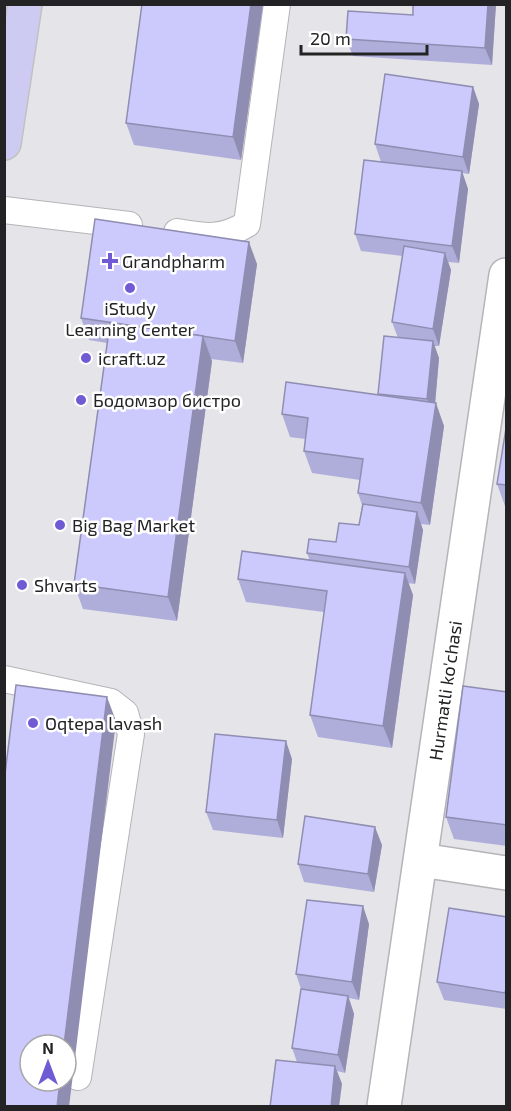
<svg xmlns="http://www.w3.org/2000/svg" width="511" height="1111" font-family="'Exo 2',sans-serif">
<rect width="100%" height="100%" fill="#e4e4e9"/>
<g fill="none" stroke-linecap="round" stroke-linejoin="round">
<g stroke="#b4b4b9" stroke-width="28">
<g id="lane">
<polyline points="4,210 129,225"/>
<path d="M177,232c29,5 44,8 70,-8l30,-220"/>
<polyline points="4,679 111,702 125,713 131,734 78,1077"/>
</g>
</g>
<g stroke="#b4b4b9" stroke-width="36">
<g id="street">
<polyline points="421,860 506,873"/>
<path id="s1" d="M384,1106l122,-831"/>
</g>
</g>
<g stroke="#c1c1c2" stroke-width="36">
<polyline id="primary" points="4,143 25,4"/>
</g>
<use href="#lane" stroke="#fff" stroke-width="26"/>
<use href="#street" stroke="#fff" stroke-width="33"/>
<use href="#primary" stroke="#cecbf2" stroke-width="33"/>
</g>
<g fill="#afaeda">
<polygon points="142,4 263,4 241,160 134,145 126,123"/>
<polygon points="413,4 496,4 492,65 353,56 346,39 413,15"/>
<polygon points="473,87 479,104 469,174 462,173 468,189 459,263 448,262 451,270 439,346 434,346 439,358 435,403 444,426 430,525 421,524 423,530 415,584 408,583 413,595 392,748 318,737 310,715 324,612 246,602 238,579 310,561 307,553 336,542 359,525 362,505 358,493 360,480 312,473 304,451 305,439 290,437 282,414 379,395 378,394 398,338 392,322 403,256 361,251 355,234 381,162 375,144"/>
<polygon points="257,264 243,363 211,359 212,361 177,621 83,609 74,584 107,343 89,340 81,318"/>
<polygon points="507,422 507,506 505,506 497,484"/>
<polygon points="507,692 507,846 454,839 446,817"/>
<polygon points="292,759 283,838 213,830 206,812"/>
<polygon points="382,845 374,892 304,882 298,864"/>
<polygon points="507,917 507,1009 444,1000 437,982"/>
<polygon points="369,924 359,1000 349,998 354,1014 345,1073 337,1071 342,1084 297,1062 292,1048 301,989 296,974"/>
</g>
<g fill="#8f8db1">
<polygon points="251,4 263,4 241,160 233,137"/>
<polygon points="488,4 496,4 492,65 485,48"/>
<polygon points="473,87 479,104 469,174 463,157"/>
<polygon points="462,171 468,189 459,263 452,246"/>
<polygon points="249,242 257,264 243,363 235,341"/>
<polygon points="445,253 451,270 439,346 433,329"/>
<polygon points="203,336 212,361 177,621 168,597"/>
<polygon points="433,341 439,358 434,416 436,403 444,426 430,525 421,503 434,416 427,399"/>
<polygon points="417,512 423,530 415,584 409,567"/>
<polygon points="405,573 413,595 392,748 383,726"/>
<polygon points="107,697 116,721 69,1107 57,1107 60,1081 66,1081 66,1045 64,1045"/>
<polygon points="286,741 292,759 283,838 277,820"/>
<polygon points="375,827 382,845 374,892 368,874"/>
<polygon points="363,906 369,924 359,1000 352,982"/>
<polygon points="348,996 354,1014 345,1073 338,1055"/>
<polygon points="335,1066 342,1084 339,1107 331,1107"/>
</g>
<g fill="#cccafd" stroke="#8f8db1" stroke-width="1.5">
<polygon points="142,4 251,4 233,137 126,123"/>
<polygon points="413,4 488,4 485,48 346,39 348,11 413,15"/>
<polygon points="385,74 473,87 463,157 375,144"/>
<polygon points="364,160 462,171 452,246 355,234"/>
<polygon points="95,219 249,242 235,341 81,318"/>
<polygon points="404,246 445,253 433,329 392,322"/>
<polygon points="110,323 203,336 168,597 74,584"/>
<polygon points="384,336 433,341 427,399 378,394"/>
<polygon points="286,382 436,403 421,503 358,493 363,459 304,451 308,418 282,414"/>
<polygon points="507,422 507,485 497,484"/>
<polygon points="363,504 417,512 409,567 307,553 309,539 336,542 339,523 359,525"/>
<polygon points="242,551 405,573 383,726 310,715 327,591 238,579"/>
<polygon points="16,685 107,697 64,1045 30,1045 30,1081 60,1081 57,1107 4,1107 4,782"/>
<polygon points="463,686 507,692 507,825 446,817"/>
<polygon points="215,734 286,741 277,820 206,812"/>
<polygon points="305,816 375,827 368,874 298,864"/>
<polygon points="307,900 363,906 352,982 296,974"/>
<polygon points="449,908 507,917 507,985 505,993 437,982"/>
<polygon points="301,989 348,996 338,1055 292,1048"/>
<polygon points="276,1060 335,1066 331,1107 270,1107"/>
</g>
<g fill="#705bd5" stroke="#fff" stroke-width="2">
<path d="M107 252h6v6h6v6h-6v6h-6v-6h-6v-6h6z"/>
<circle cx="130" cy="288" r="6"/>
<circle cx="86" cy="358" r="6"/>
<circle cx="81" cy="400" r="6"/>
<circle cx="60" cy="525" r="6"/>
<circle cx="22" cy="585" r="6"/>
<circle cx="33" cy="723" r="6"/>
</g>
<g text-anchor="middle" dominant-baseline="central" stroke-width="5" stroke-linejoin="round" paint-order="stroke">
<g font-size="18" fill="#232325" stroke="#fff" text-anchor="start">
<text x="122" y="261">Grandpharm</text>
<text x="130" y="308" text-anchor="middle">iStudy<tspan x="130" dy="21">Learning Center</tspan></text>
<text x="98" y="358">icraft.uz</text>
<text x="93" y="400">Бодомзор бистро</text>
<text x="72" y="525">Big Bag Market</text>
<text x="34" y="585">Shvarts</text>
<text x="45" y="723">Oqtepa lavash</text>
</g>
<g font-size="18" fill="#232325" stroke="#fff">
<text stroke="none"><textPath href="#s1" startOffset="420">Hurmatli ko'chasi</textPath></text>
</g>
</g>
<rect width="511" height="1111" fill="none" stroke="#232325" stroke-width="12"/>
<g transform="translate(48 1063)"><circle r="28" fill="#ffffff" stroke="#a7a7a8" stroke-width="1.5"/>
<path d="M0-4.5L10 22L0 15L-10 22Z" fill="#705bd5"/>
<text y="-9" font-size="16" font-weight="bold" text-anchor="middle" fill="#232325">N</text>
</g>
<path d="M301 45v9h126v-9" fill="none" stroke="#232325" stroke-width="3"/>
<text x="310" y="45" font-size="18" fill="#232325" stroke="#ffffff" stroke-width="4.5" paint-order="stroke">20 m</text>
</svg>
